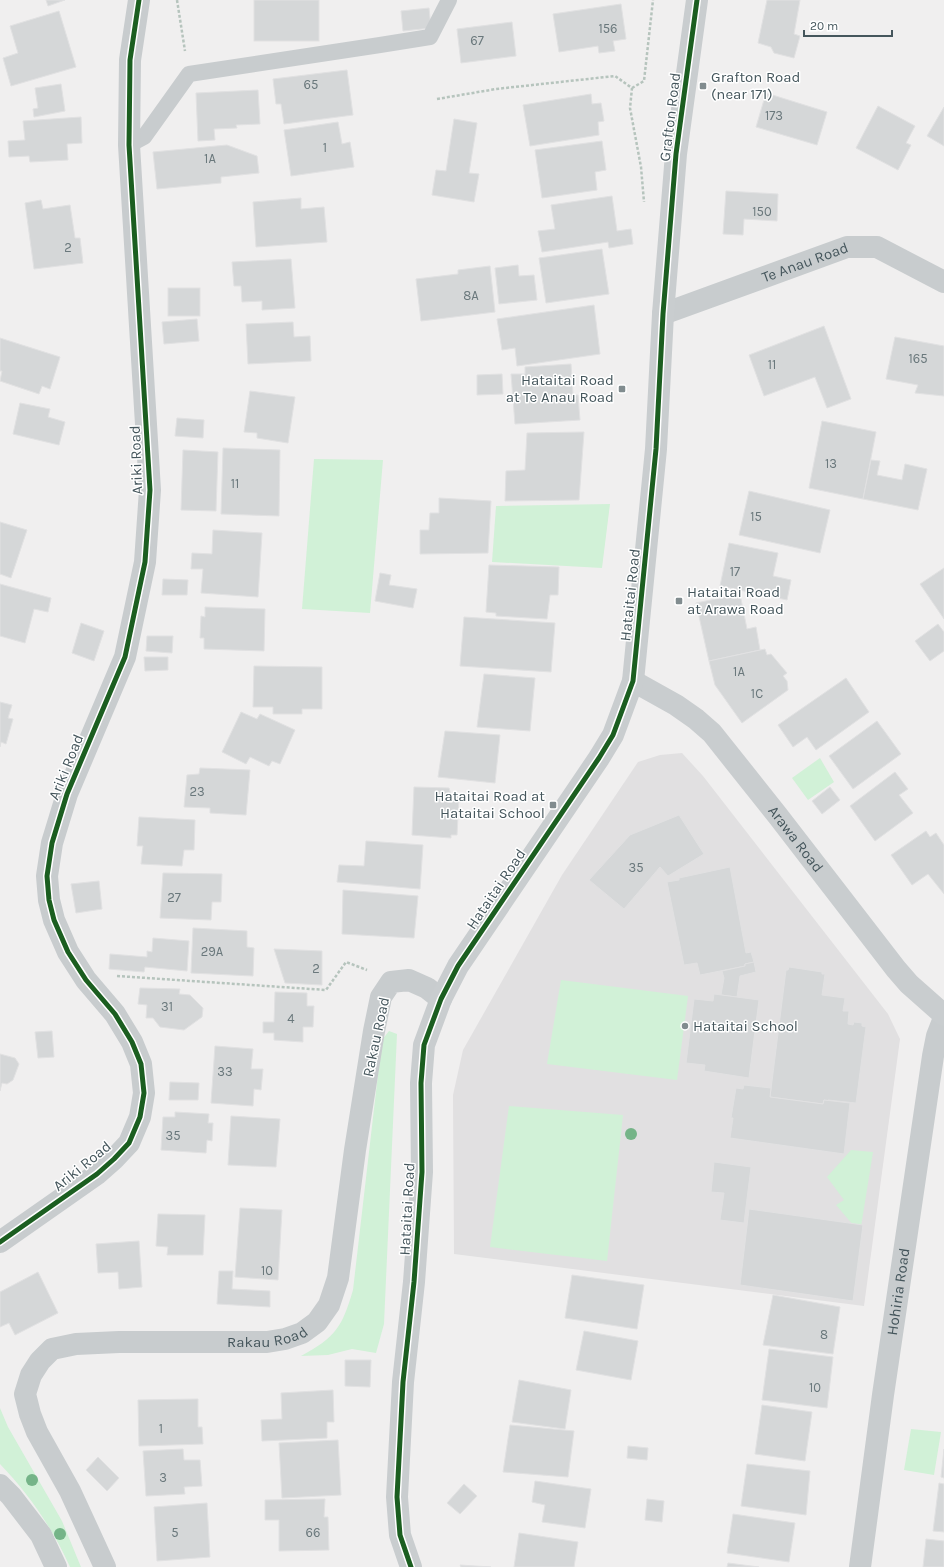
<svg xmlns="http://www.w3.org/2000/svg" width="944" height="1567" font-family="Karla,sans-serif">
<rect width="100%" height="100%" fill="#f0efef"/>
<polygon fill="#e1e0e1" points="682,753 703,776 888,1014 900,1039 864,1306 454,1254 453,1095 463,1050 562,875 638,762 660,755"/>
<g fill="#d1f1d7">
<polygon points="314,459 383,460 370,613 302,609"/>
<polygon points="610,504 602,568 492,562 496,506"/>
<polygon points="820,758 834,782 808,800 792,778"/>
<polygon points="561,980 688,996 677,1080 547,1064"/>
<path d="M389,1031l8,3 -13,290 -8,29 -24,-4 -24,6 -27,1c35,-19 41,-29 52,-66l29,-250z"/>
<polygon points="509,1106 623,1115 607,1261 490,1247"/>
<polygon points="851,1150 873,1152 860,1233 836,1205 844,1200 827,1177"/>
<path d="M0,1408l8,19 54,94 19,46h-11c-17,-38 -41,-73 -70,-103z"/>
<polygon points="911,1429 941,1432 934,1475 904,1470"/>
</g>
<g fill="#d5d7d8" stroke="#e1e1e2">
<polygon points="46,0 65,0 48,6"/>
<rect x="254" y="0" width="65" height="41"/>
<polygon points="767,0 800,0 794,34 800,36 794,58 774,53 771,47 758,43"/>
<polygon points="621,4 626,39 613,41 615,51 599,53 598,46 559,52 553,14"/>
<polygon points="429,8 431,28 403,31 401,11"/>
<polygon points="59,11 76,67 11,86 3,58 18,53 10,26"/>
<polygon points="512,22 516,56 461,63 457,29"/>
<polygon points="347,70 353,115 284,124 281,104 276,104 273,79"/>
<polygon points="61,84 65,111 34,117 33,109 38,108 35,88"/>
<polygon points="258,90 260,124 236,125 237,128 214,129 215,140 198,141 196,93"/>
<polygon points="766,93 827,112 817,145 756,127"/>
<polygon points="591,94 592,104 601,103 604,121 598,122 599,135 530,146 523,105"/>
<polygon points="878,106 915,126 906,143 911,145 898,170 856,148"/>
<polygon points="944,107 944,146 927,136"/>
<polygon points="81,117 82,143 67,144 68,160 30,162 29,156 9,157 8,141 25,140 23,121"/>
<polygon points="454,119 477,123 469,173 479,174 474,202 432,195 436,170 446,171"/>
<polygon points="338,122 342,144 350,142 354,167 291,176 284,130"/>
<polygon points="602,141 606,170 595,172 597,190 542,198 535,150"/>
<polygon points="227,145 257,156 259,173 221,177 221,183 157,189 153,152"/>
<polygon points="726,191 778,194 777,221 744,219 743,235 723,234"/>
<polygon points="612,196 617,231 631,229 633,244 609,248 608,242 542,252 538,231 555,229 551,205"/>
<polygon points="301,198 301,209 324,207 327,242 256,247 253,202"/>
<polygon points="41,200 43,209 70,205 75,238 80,238 83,263 34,269 25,203"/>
<polygon points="602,249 609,294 546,303 539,258"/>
<polygon points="291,259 295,308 262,310 262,301 242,302 241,286 234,286 232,262"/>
<polygon points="518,265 519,276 534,275 537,300 499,304 495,268"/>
<polygon points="490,266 495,312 421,321 416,279 458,274 458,270"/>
<rect x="168" y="288" width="32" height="28"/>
<polygon points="594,305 600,354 517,366 515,348 502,350 497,319"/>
<polygon points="197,319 199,341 164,344 162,322"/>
<polygon points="293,322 294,337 310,336 311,361 248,364 246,324"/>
<polygon points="824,326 851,399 827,408 815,377 764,396 749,355"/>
<polygon points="895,337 944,346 944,396 915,393 918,385 886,379"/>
<polygon points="0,338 60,357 50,389 42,386 39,394 0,381 2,371 0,371"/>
<polygon points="571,364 573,395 578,395 580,420 515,424 511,374 525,374 525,367"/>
<polygon points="502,374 503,394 477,395 477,375"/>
<polygon points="250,391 295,397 288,443 257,438 257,433 244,432"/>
<polygon points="20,403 50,409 48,417 65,422 59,445 13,434"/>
<polygon points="177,418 204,420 203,438 175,436"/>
<polygon points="822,421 876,432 863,499 809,488"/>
<polygon points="584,432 579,500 505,501 506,471 525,470 527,433"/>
<polygon points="223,448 280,450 279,516 221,514"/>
<polygon points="183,450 218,452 216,511 181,510"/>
<polygon points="871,460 880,461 877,475 902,480 905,464 927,469 918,510 863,499"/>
<polygon points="749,491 830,510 820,553 739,535"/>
<polygon points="439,498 491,501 488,553 420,554 420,530 429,530 430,513 439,513"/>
<polygon points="0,522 27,530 11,578 0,574"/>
<polygon points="213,530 262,533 258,597 201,593 203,569 191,569 192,553 212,554"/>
<polygon points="729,543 778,553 773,576 791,580 787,600 720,586"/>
<polygon points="489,565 559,567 558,595 550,595 547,619 496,616 496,613 486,612"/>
<polygon points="944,568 944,619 920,584"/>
<polygon points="380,573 391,575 389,585 417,589 413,608 375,601"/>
<polygon points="163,579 188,580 187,595 162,595"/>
<polygon points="0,584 51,598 48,612 34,609 25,643 0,636"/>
<polygon points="740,594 747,629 756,627 760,650 709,661 696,603"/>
<polygon points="205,607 265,609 264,651 204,649 204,638 200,638 201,616 205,617"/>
<polygon points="464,617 555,623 551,672 460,666"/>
<polygon points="81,623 104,631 94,661 72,653"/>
<polygon points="938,624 944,632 944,651 930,661 915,641"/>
<polygon points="147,636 173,636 172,653 146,651"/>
<polygon points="765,649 767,655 771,654 787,673 783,676 787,681 788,690 742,723 715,685 709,661"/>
<polygon points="144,657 168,657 168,670 145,671"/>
<polygon points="254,666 322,667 322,709 302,709 302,714 273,714 273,707 253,707"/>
<polygon points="484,674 535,678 530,731 477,727"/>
<polygon points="846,678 869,712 816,750 807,737 793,747 778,725"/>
<polygon points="0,702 12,705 8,718 13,719 6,744 1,742 0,747"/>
<polygon points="241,712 257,719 260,714 295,730 280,764 272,761 269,766 250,757 246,764 222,752"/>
<polygon points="877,721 901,754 853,789 829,756"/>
<polygon points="445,731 500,735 495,783 438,777"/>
<polygon points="200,768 250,770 246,815 210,813 210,808 184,807 187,775 199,774"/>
<polygon points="895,772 908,789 899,795 913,813 875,841 850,806"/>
<polygon points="414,787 449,788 451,795 459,795 457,835 451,835 451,838 412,835"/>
<polygon points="830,787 840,800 822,814 812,801"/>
<polygon points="679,815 704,854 668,876 660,867 624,909 589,880 630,835"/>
<polygon points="139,817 195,820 194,850 184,850 182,866 141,864 143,846 137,846"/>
<polygon points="926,831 930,837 936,833 944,845 944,894 928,874 912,885 891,855"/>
<polygon points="366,841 423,845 420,889 337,882 339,865 364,866"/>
<polygon points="730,867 746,953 751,952 754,962 745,964 745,966 700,975 697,963 684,965 667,882 679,880 679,878"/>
<polygon points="163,873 222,874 221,902 212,902 211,920 160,918"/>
<polygon points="99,881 102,909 76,913 71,884"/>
<polygon points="343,890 418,896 414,938 342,934"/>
<polygon points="193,928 247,931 247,947 254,948 253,976 191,973"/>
<polygon points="153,938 189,941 187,971 145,967 144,972 109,969 110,954 147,957 147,951 152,952"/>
<polygon points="274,949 322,951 322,985 285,983"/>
<polygon points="754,962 756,972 740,976 737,997 721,995 724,978 722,971 745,966 745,964"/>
<polygon points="789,967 822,972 822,974 825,974 822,995 845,998 843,1011 849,1011 848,1024 853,1025 854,1022 862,1023 862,1026 866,1027 856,1103 828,1100 828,1101 824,1100 823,1104 770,1097 786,970 788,970"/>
<polygon points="140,988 180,989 179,994 190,995 203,1008 202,1017 184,1030 160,1027 153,1018 146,1018 147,1005 138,1004"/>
<polygon points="275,992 307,993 307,1006 314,1006 313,1027 303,1027 303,1042 274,1040 274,1033 263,1033 263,1022 274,1022"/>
<polygon points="714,994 759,1000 749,1078 704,1071 705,1065 686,1063 694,999 713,1001"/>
<polygon points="52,1031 54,1057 38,1058 35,1032"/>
<polygon points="215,1046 253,1049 251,1069 263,1069 261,1090 254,1089 253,1106 211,1103"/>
<polygon points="0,1054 15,1058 19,1064 13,1080 7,1084 2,1083 0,1091"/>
<polygon points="170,1082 199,1083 198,1100 169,1100"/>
<polygon points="744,1085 771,1088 770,1097 823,1104 824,1100 850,1103 844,1154 730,1138 733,1118 731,1118 736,1088 743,1089"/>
<polygon points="175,1112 209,1114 208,1123 213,1123 212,1141 207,1140 206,1153 161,1150 163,1117 175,1117"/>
<polygon points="231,1116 280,1119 276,1167 228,1165"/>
<polygon points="714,1162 751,1167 744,1223 720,1220 724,1193 711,1192"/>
<polygon points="240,1208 282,1210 278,1280 235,1277"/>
<polygon points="749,1209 863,1225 853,1301 740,1285"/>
<polygon points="158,1214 205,1215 203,1255 167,1255 168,1247 156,1246"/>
<polygon points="139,1241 142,1287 119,1289 118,1272 98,1273 96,1244"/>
<polygon points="219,1271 233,1271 232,1289 270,1291 270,1307 217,1304"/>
<polygon points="38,1272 58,1313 15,1335 9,1323 0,1327 0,1292"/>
<polygon points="572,1275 644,1285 637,1329 565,1318"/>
<polygon points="773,1295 840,1307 833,1354 763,1345"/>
<polygon points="584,1331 638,1341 631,1380 576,1370"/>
<polygon points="769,1349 833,1357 827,1408 762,1400"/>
<polygon points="345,1360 371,1360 370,1387 345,1386"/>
<polygon points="519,1380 571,1390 565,1429 512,1422"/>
<polygon points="333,1390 334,1422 327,1422 327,1438 262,1441 261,1420 282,1419 281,1393"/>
<polygon points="198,1399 198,1427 202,1427 203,1444 139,1446 138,1400"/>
<polygon points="762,1405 812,1412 805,1461 755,1454"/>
<polygon points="510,1425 574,1431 568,1477 503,1472"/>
<polygon points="338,1440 341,1495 282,1498 279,1443"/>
<polygon points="628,1446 648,1448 647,1460 627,1458"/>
<polygon points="183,1449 184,1460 200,1460 202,1486 184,1487 185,1494 146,1496 143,1451"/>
<polygon points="944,1449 944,1478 941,1477"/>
<polygon points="98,1457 119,1478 107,1491 86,1470"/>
<polygon points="747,1464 810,1471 806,1515 741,1506"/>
<polygon points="535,1481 591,1489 585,1528 542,1522 545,1505 532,1502"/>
<polygon points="939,1483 944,1484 944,1532 933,1531"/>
<polygon points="464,1484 477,1496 460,1514 447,1503"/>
<polygon points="325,1499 324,1517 328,1517 329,1550 279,1551 279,1520 265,1520 265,1500"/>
<polygon points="647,1499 664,1501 662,1522 645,1520"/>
<polygon points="207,1503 210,1557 157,1561 154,1507"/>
<polygon points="733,1514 795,1523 789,1562 727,1553"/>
<polygon points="519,1533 578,1542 574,1567 514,1567"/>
<polygon points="926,1539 944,1541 944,1567 923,1567"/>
<polygon points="728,1563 759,1567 727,1567"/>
<polygon points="460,1565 491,1567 461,1567"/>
</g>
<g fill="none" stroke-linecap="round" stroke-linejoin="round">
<g stroke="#b6c4bd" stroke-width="2.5" stroke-dasharray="3 2" stroke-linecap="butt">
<polyline points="177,0 185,51"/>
<polyline points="632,88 644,81 653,0"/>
<polyline points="437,99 496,89 615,76 632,88 630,108 641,167 644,202"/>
<polyline points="117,976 326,990 346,962 367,970"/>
</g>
<polyline stroke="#c8ccce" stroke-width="16" points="129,145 144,137 189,74 380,45 430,37 449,0"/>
<g stroke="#c8ccce" stroke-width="22">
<path id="s1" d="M663,314l184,-67h30l67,35"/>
<polyline points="0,1242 97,1174 114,1159 129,1143 140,1117 144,1093 141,1064 132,1042 115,1014 86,980 68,952 54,920 49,900 47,876 52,843 67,794 125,657 145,562 150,490 129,145 130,60 139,0"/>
<polyline points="0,1485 11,1496 41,1535 56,1567"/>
<path id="s2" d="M105,1567l-35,-76 -33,-59 -7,-18 -5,-20 6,-19 9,-14 12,-12 24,-5 43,-2h148l18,-3 17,-6 15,-11 12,-17 9,-27 17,-128 19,-119 7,-34 10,-15 18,-2 18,8 14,11"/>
<path id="s3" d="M860,1567l23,-172 50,-339 4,-20 7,-18"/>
</g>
<g stroke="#c9cdcf" stroke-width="22">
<path id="s4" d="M633,681l43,24 20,14 16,14 66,83 118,153 13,15 35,31"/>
<polyline points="411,1567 400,1535 397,1497 403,1382 414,1282 422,1172 421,1083 424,1045 441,999 458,966 599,758 613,735 633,681 656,449 663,314 676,154 697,0"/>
</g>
<g stroke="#fff" stroke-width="8">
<g id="cycleway">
<polyline points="0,1242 97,1174 114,1159 129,1143 140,1117 144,1093 141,1064 132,1042 115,1014 86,980 68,952 54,920 49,900 47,876 52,843 67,794 125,657 145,562 150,490 129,145 130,60 139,0"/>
<polyline points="411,1567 400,1535 397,1497 403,1382 414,1282 422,1172 421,1083 424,1045 441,999 458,966 599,758 613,735 633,681 656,449 663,314 676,154 697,0"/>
</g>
</g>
<use href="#cycleway" stroke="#1b5e20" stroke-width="5"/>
</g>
<g fill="#75b488">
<circle cx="631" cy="1134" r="6"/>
<circle cx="32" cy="1480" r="6"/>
<circle cx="60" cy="1534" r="6"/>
</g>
<g fill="#818c8f" stroke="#fff" stroke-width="1.5">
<rect x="699" y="82" width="8" height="8" rx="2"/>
<rect x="618" y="385" width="8" height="8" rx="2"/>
<rect x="675" y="597" width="8" height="8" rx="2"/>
<rect x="549" y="801" width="8" height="8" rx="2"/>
<circle cx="685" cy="1026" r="4"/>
</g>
<g text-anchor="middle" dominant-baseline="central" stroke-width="3" stroke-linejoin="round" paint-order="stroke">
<g font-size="13" fill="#6a787c">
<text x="608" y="28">156</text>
<text x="477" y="40">67</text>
<text x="311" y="84">65</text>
<text x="774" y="115">173</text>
<text x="325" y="147">1</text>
<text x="210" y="158">1A</text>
<text x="762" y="211">150</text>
<text x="68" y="247">2</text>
<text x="471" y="295">8A</text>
<text x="918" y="358">165</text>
<text x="772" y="364">11</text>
<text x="831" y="463">13</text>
<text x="235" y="483">11</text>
<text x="756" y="516">15</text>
<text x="735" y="571">17</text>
<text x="739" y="671">1A</text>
<text x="757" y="693">1C</text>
<text x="197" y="791">23</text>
<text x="636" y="867">35</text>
<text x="174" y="897">27</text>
<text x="212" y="951">29A</text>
<text x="316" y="968">2</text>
<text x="167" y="1006">31</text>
<text x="291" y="1018">4</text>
<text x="225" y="1071">33</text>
<text x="173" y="1135">35</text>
<text x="267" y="1270">10</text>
<text x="824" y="1334">8</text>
<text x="815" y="1387">10</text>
<text x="161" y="1428">1</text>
<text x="163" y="1477">3</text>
<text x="175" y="1532">5</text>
<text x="313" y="1532">66</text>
</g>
<g font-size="15" fill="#45565c" stroke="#fff" text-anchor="start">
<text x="711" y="77">Grafton Road<tspan x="711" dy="17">(near 171)</tspan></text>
<text x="614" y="380" text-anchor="end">Hataitai Road<tspan x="614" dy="17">at Te Anau Road</tspan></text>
<text x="687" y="592">Hataitai Road<tspan x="687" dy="17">at Arawa Road</tspan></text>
<text x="545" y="796" text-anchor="end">Hataitai Road at<tspan x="545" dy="17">Hataitai School</tspan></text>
<text x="693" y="1026">Hataitai School</text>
</g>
<g font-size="15" fill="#45565c" stroke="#fff">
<text transform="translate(670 117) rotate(-83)">Grafton Road</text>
<text stroke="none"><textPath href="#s1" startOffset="151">Te Anau Road</textPath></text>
<text transform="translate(136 460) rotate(-92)">Ariki Road</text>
<text transform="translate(630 595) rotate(-84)">Hataitai Road</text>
<text transform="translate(66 767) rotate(-68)">Ariki Road</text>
<text stroke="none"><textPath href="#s4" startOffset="230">Arawa Road</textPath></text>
<text transform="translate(496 889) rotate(-56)">Hataitai Road</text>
<text transform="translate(376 1037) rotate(-78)">Rakau Road</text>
<text transform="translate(82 1166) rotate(-39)">Ariki Road</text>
<text transform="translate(407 1209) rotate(-87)">Hataitai Road</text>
<text stroke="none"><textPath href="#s3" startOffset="278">Hohiria Road</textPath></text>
<text stroke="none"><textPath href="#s2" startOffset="461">Rakau Road</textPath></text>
</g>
</g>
<path d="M804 30v6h88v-6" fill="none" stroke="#45565c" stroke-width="2"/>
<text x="810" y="30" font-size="12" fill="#45565c" stroke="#ffffff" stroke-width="3" paint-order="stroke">20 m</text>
</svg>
